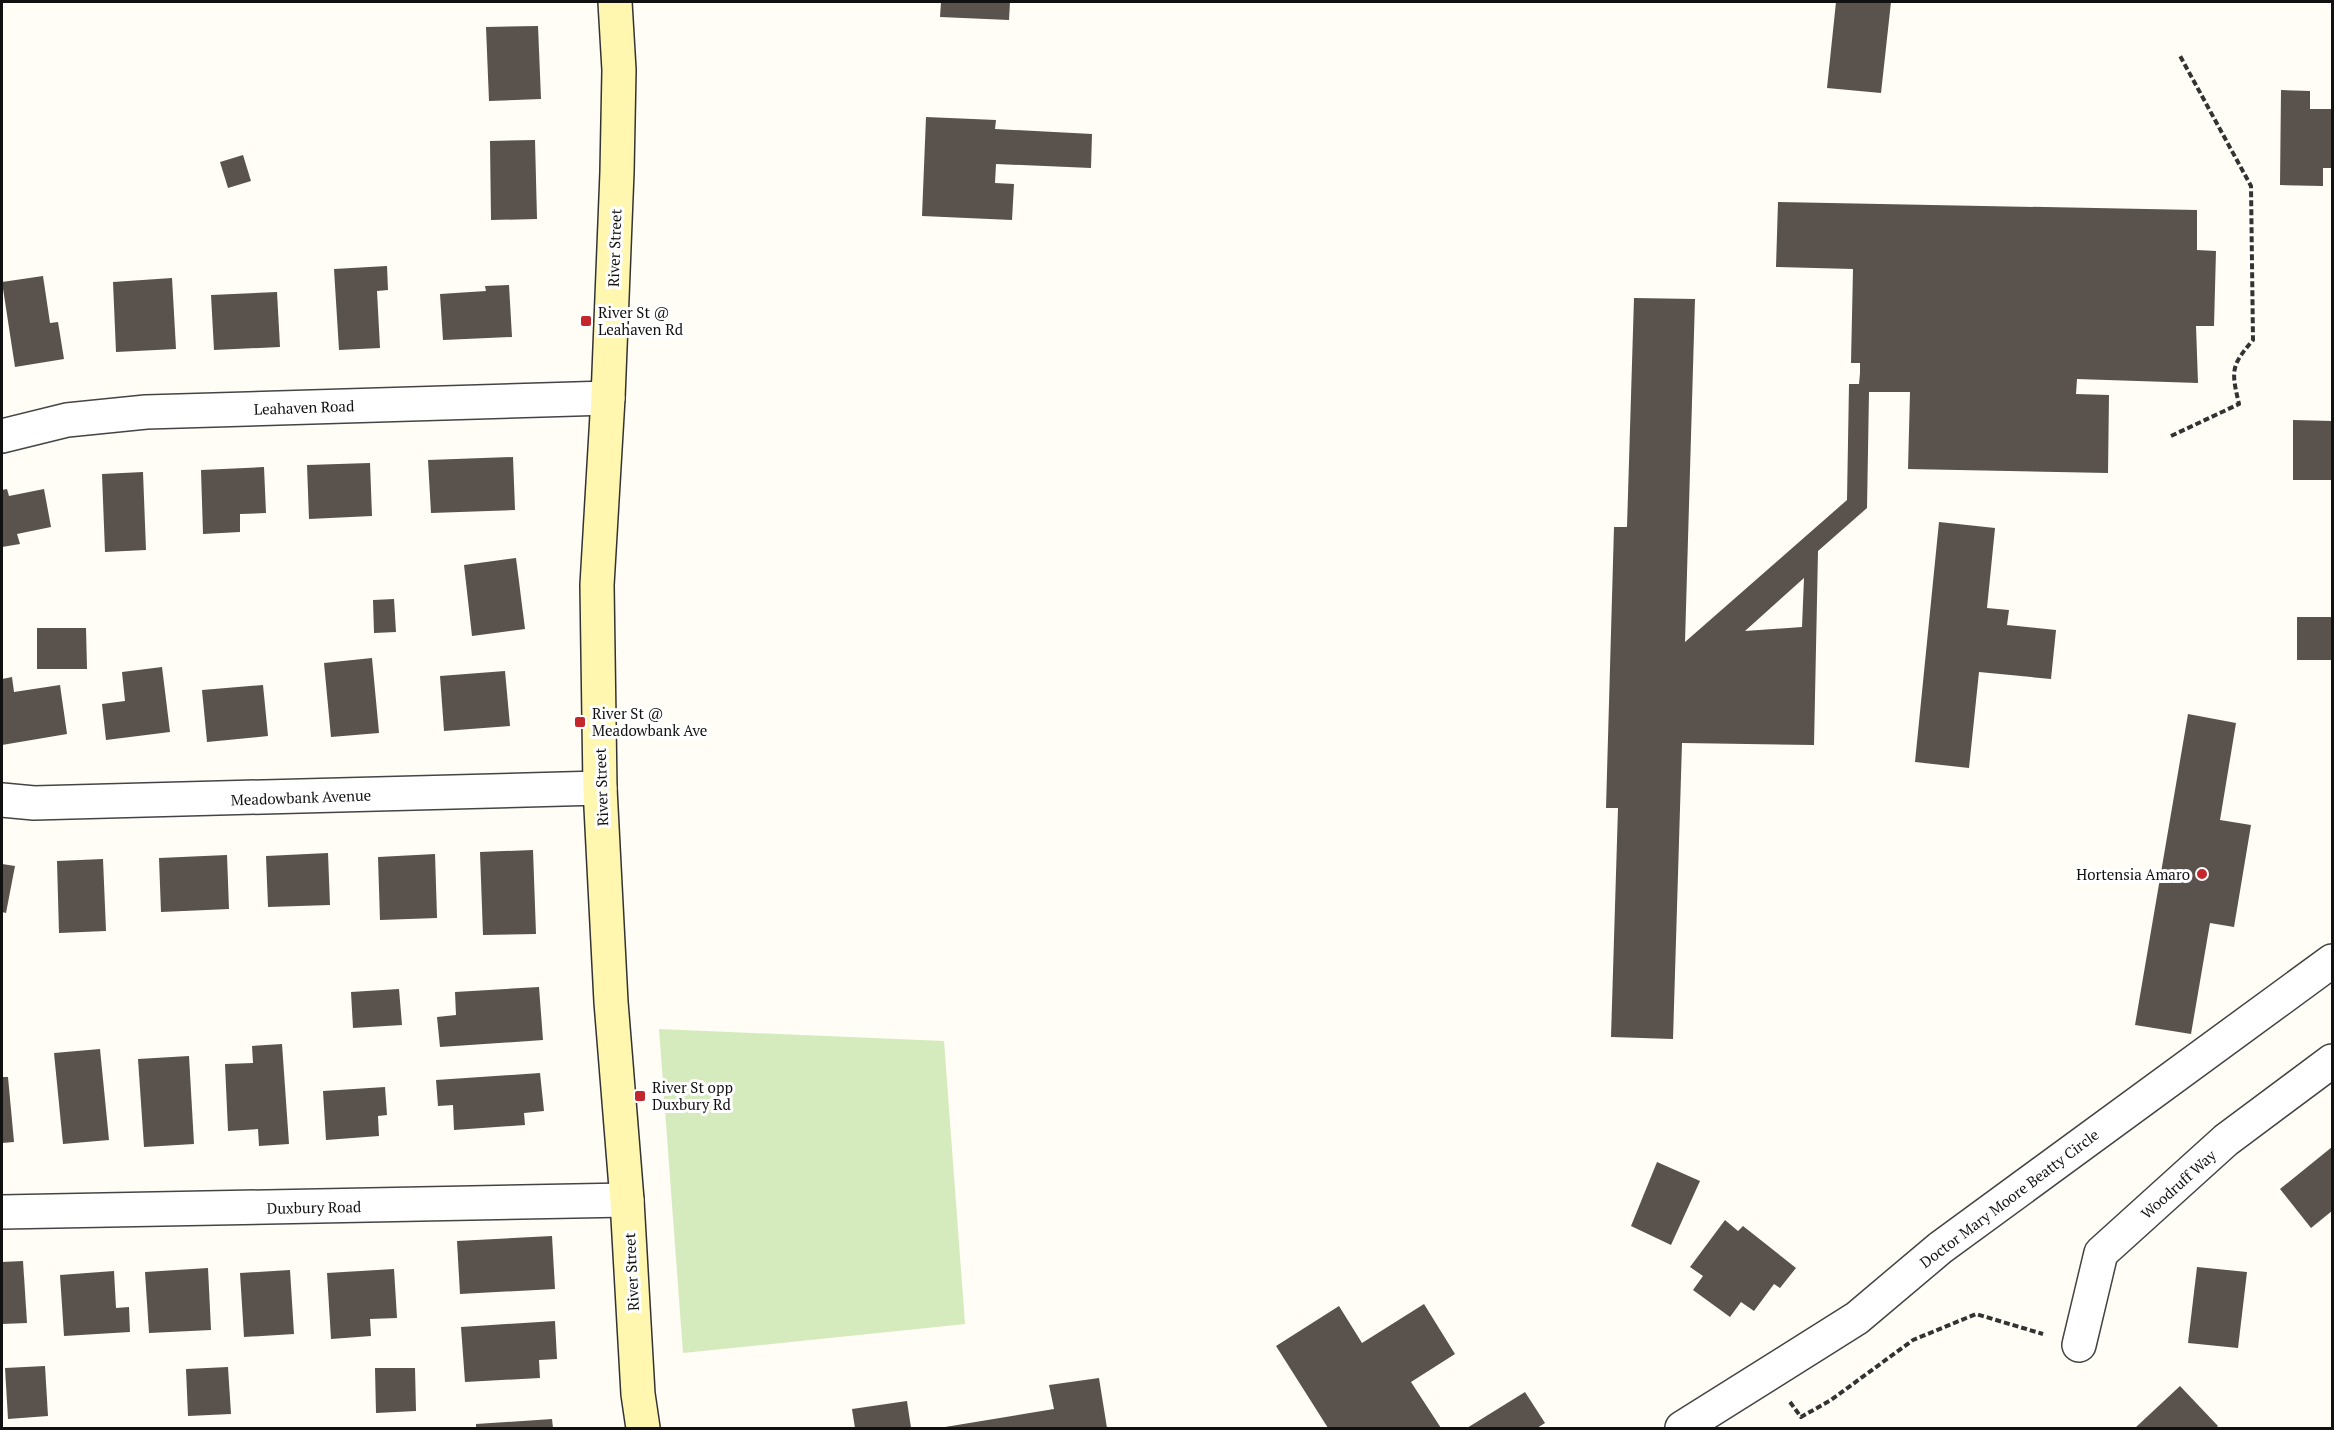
<svg xmlns="http://www.w3.org/2000/svg" width="2334" height="1430" font-family="'PT Serif',serif">
<rect width="100%" height="100%" fill="#fffdf5"/>
<polygon fill="#d5ebbd" points="659,1029 944,1041 965,1324 683,1353"/>
<g fill="#5a524d" fill-rule="evenodd">
<polygon points="941,2 1010,2 1009,20 940,17"/>
<polygon points="1836,2 1891,2 1881,93 1827,88"/>
<polygon points="538,26 541,99 489,101 486,27"/>
<polygon points="2281,90 2310,91 2310,109 2332,109 2332,168 2323,168 2323,186 2280,185"/>
<polygon points="926,117 996,120 995,129 1092,134 1091,168 996,164 995,183 1014,184 1012,220 922,216"/>
<polygon points="535,140 537,219 491,220 490,141"/>
<polygon points="243,155 251,181 228,188 220,162"/>
<path d="M1778,202l419,8v40l19,1 -2,75h-18l2,57 -121,-4 -1,15 33,1 -1,78 -200,-4 2,-77h-41l-2,116 -49,43 -4,194 -132,-2 -9,296 -62,-2 7,-229h-12l8,-281h13l7,-229 61,1 -10,343 162,-142 2,-116h10l1,-11v-10h-9l2,-94 -77,-2zM1804,578l-2,49 -57,4z"/>
<polygon points="387,266 388,290 377,291 380,348 339,350 334,269"/>
<polygon points="43,276 50,323 58,322 64,359 15,367 2,282"/>
<polygon points="172,278 176,349 116,352 113,282"/>
<polygon points="509,285 512,337 443,340 440,294 486,291 485,286"/>
<polygon points="277,292 280,347 214,350 211,295"/>
<polygon points="2293,420 2332,421 2332,480 2293,480"/>
<polygon points="513,457 515,510 431,513 428,460"/>
<polygon points="370,463 372,516 309,519 307,465"/>
<polygon points="264,467 266,513 240,514 240,532 203,534 201,470"/>
<polygon points="143,472 146,550 105,552 102,474"/>
<polygon points="7,489 9,496 44,489 51,527 17,534 20,544 2,547 2,490"/>
<polygon points="1939,522 1995,528 1987,608 2009,610 2007,625 2056,630 2051,679 1979,672 1969,768 1915,762"/>
<polygon points="516,558 525,629 472,636 464,565"/>
<polygon points="394,599 396,632 374,633 373,600"/>
<rect x="2297" y="617" width="35" height="43"/>
<polygon points="37,628 86,628 87,669 37,669"/>
<polygon points="372,658 379,733 331,737 324,663"/>
<polygon points="162,667 170,732 106,740 102,704 125,701 122,672"/>
<polygon points="505,671 510,726 444,731 440,676"/>
<polygon points="12,677 14,692 60,685 67,734 2,745 2,679"/>
<polygon points="263,685 268,736 207,742 202,690"/>
<polygon points="2188,714 2236,723 2220,820 2251,825 2234,927 2210,923 2191,1034 2135,1025"/>
<polygon points="533,850 536,934 483,935 480,852"/>
<polygon points="328,853 330,905 268,907 266,856"/>
<polygon points="435,854 437,918 380,920 378,857"/>
<polygon points="227,855 229,909 161,912 159,858"/>
<polygon points="103,859 106,931 59,933 57,861"/>
<polygon points="2,864 15,866 6,913 2,912"/>
<polygon points="539,987 543,1040 440,1047 437,1017 456,1015 455,992"/>
<polygon points="399,989 402,1025 353,1028 351,992"/>
<polygon points="282,1044 289,1144 259,1146 258,1129 228,1131 225,1064 253,1063 252,1046"/>
<polygon points="100,1049 109,1140 63,1144 54,1053"/>
<polygon points="189,1056 194,1144 144,1147 138,1059"/>
<polygon points="540,1073 544,1111 524,1113 525,1125 454,1130 453,1105 438,1106 436,1080"/>
<polygon points="2,1077 8,1077 14,1142 2,1143"/>
<polygon points="385,1087 387,1115 378,1116 379,1136 326,1140 323,1091"/>
<polygon points="2332,1147 2332,1211 2311,1228 2280,1189"/>
<polygon points="1657,1162 1700,1181 1671,1245 1631,1226"/>
<polygon points="1725,1220 1738,1231 1743,1226 1796,1268 1780,1288 1774,1284 1754,1311 1741,1302 1730,1317 1693,1290 1703,1276 1690,1267"/>
<polygon points="552,1236 555,1289 460,1294 457,1241"/>
<polygon points="23,1261 27,1323 2,1324 2,1262"/>
<polygon points="2197,1267 2247,1272 2238,1348 2188,1343"/>
<polygon points="208,1268 211,1330 149,1333 145,1272"/>
<polygon points="394,1269 397,1318 370,1319 371,1336 331,1339 327,1273"/>
<polygon points="290,1270 294,1334 244,1337 240,1273"/>
<polygon points="114,1271 116,1308 129,1307 130,1332 64,1336 60,1275"/>
<polygon points="1424,1304 1455,1354 1411,1382 1441,1428 1328,1428 1276,1346 1339,1306 1362,1343"/>
<polygon points="555,1321 557,1359 539,1360 540,1378 465,1382 461,1327"/>
<polygon points="45,1366 48,1416 8,1419 5,1368"/>
<polygon points="228,1367 231,1414 188,1416 186,1369"/>
<polygon points="375,1368 415,1368 416,1411 376,1413"/>
<polygon points="1099,1378 1107,1428 939,1428 1054,1409 1049,1385"/>
<polygon points="2180,1386 2218,1426 2216,1428 2135,1428"/>
<polygon points="1525,1392 1545,1423 1537,1428 1467,1428"/>
<polygon points="907,1401 911,1428 855,1428 852,1409"/>
<polygon points="552,1419 553,1428 476,1428 476,1424"/>
</g>
<g fill="none" stroke-linecap="round" stroke-linejoin="round">
<g stroke="#444" stroke-width="36">
<g id="street">
<polyline points="2,436 67,420 146,412 608,398"/>
<polyline points="2,800 34,803 600,788"/>
<polyline points="2,1212 627,1200"/>
<polyline points="2079,1345 2101,1253 2226,1140 2332,1061"/>
<polyline points="1682,1428 1857,1318 1940,1248 2332,961"/>
</g>
</g>
<g stroke="#333" stroke-width="36">
<polyline id="secondary" points="615,2 619,70 617,172 608,398 597,585 600,788 611,1002 627,1200 638,1394 643,1428"/>
</g>
<g stroke="#333" stroke-width="4" stroke-dasharray="6 3" stroke-linecap="butt">
<path d="M2171,436l68,-32c-8,-34 -8,-38 14,-64l-2,-154 -72,-132"/>
<polyline points="1790,1402 1801,1417 1831,1400 1913,1340 1976,1314 2043,1334"/>
</g>
<use href="#street" stroke="#fff" stroke-width="33"/>
<use href="#secondary" stroke="#fff6b0" stroke-width="33"/>
</g>
<g fill="#c4262e" stroke="#fff" stroke-width="2">
<rect x="580" y="315" width="12" height="12" rx="3"/>
<rect x="574" y="716" width="12" height="12" rx="3"/>
<circle cx="2202" cy="874" r="6"/>
<rect x="634" y="1090" width="12" height="12" rx="3"/>
</g>
<g text-anchor="middle" dominant-baseline="central" stroke-width="6" stroke-linejoin="round" paint-order="stroke">
<g font-size="15" fill="#111" stroke="#fff">
<text transform="translate(614 248) rotate(-88)">River Street</text>
<text transform="translate(304 407) rotate(-2)">Leahaven Road</text>
<text transform="translate(601 787) rotate(-92)">River Street</text>
<text transform="translate(301 797) rotate(-2)">Meadowbank Avenue</text>
<text transform="translate(2178 1184) rotate(-42)">Woodruff Way</text>
<text transform="translate(2009 1198) rotate(-37)">Doctor Mary Moore Beatty Circle</text>
<text transform="translate(314 1207) rotate(-1)">Duxbury Road</text>
<text transform="translate(631 1272) rotate(-93)">River Street</text>
</g>
<g font-size="15" fill="#111" stroke="#fff" text-anchor="start">
<text x="598" y="312">River St @<tspan x="598" dy="17">Leahaven Rd</tspan></text>
<text x="592" y="713">River St @<tspan x="592" dy="17">Meadowbank Ave</tspan></text>
<text x="2190" y="874" text-anchor="end">Hortensia Amaro</text>
<text x="652" y="1087">River St opp<tspan x="652" dy="17">Duxbury Rd</tspan></text>
</g>
</g>
<rect width="2334" height="1430" fill="none" stroke="#111111" stroke-width="6"/>
</svg>
